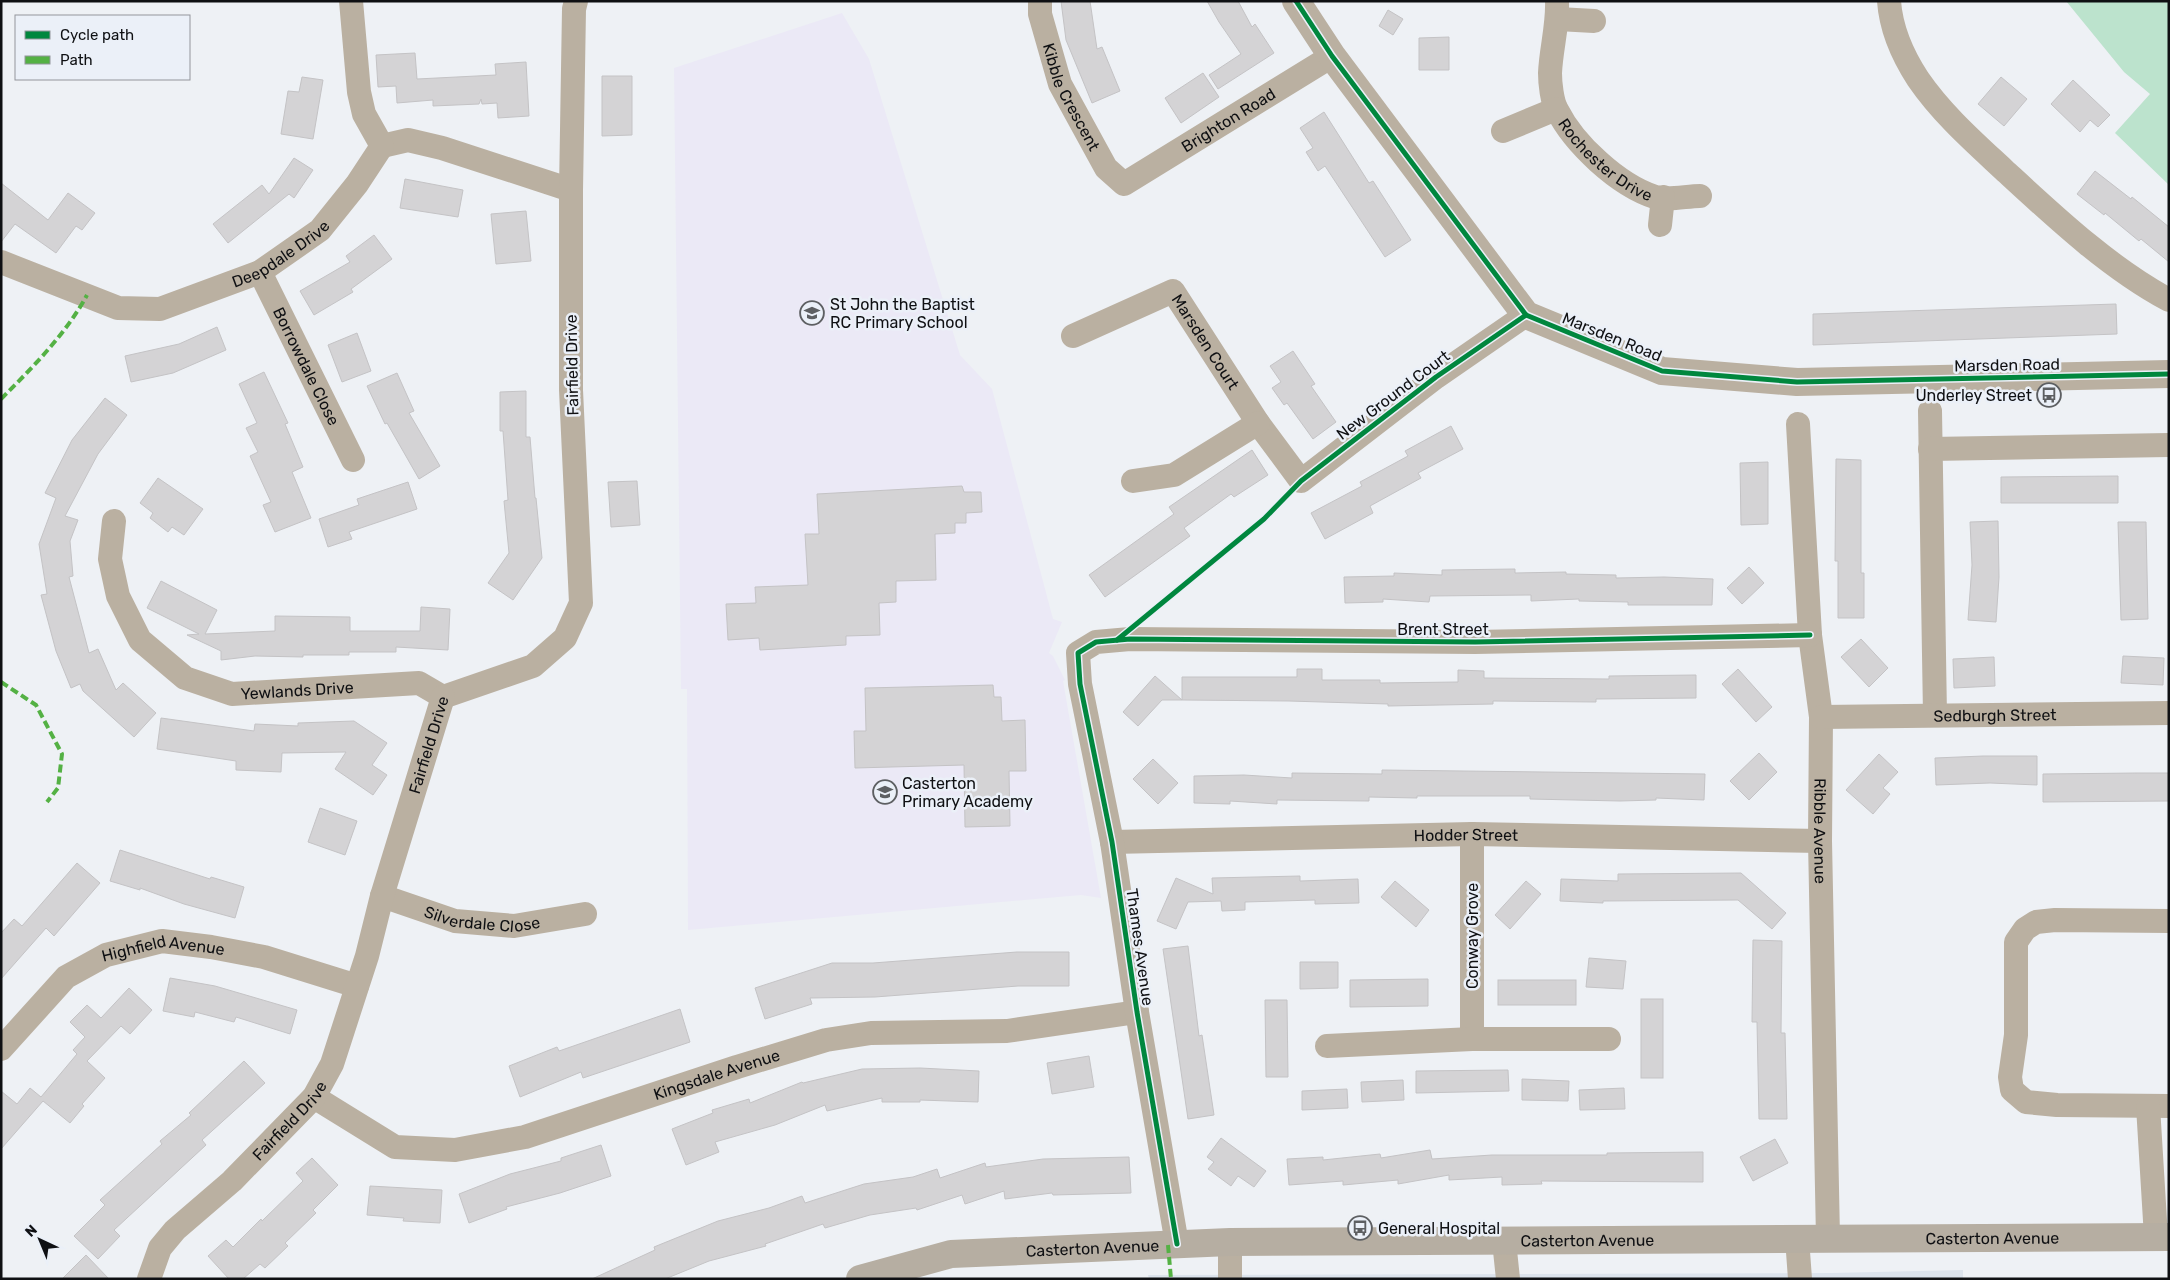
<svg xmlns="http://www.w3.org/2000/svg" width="2170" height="1280" font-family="Rubik,sans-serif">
<rect width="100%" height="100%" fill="#eef1f5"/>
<polygon fill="#dce3ec" points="1963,1270 1963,1279 1149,1279 1148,1275 1832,1273"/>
<polygon fill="#ebe9f6" points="842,13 869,59 960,355 992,389 1053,619 1062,622 1049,653 1053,656 1065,680 1063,681 1101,898 1081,895 688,930 687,689 681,689 674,68"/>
<polygon fill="#bce3cd" points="2066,1 2169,1 2169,185 2115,133 2150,94 2124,72"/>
<g fill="#d4d3d5" stroke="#c4c3c5">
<polygon points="1061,1 1090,1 1097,49 1102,47 1120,91 1092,103 1066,40"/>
<polygon points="1207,1 1238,1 1252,27 1255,24 1274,53 1218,89 1209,75 1241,54 1219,22"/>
<polygon points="1388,10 1403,19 1393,35 1379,26"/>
<polygon points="1449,37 1449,70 1419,70 1419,38"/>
<polygon points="415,53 417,79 496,75 495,64 526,62 529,116 498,118 497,103 482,104 481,99 479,104 433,106 433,100 397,103 396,86 378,87 376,55"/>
<polygon points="1203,73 1219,97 1181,123 1165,98"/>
<polygon points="602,76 632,76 632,135 602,136"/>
<polygon points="302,77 323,80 313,139 281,134 288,91 299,92"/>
<polygon points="2001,77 2027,99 2004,126 1978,104"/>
<polygon points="2073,80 2110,115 2098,127 2090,120 2080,132 2051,104"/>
<polygon points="1324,112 1369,183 1373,181 1411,240 1385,257 1325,166 1318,171 1306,152 1313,148 1300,128"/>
<polygon points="294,158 313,170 294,198 289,194 228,243 213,224 262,185 269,194"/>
<polygon points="2095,171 2131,199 2132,197 2169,227 2169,262 2141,239 2139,241 2105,213 2104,215 2077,194"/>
<polygon points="405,179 463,190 458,217 400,208"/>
<polygon points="1,183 48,220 68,193 95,213 82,230 76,226 56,253 15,224 1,242"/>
<polygon points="526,211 531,261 496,264 491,214"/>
<polygon points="374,235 392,259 351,289 353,292 314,315 300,291 350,262 346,256"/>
<polygon points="2116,304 2117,334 1813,345 1813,314"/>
<polygon points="217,327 226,350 173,373 131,382 125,356 179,344"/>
<polygon points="357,333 371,371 342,382 328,345"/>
<polygon points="1293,351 1315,384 1311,386 1336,422 1313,439 1287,403 1284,405 1272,388 1281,382 1270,366"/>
<polygon points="264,372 288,423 285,424 303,467 292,472 311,518 275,532 263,505 271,502 250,456 258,452 246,428 257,423 239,384"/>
<polygon points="397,373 414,411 409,413 440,466 419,479 387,423 385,424 367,386"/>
<polygon points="526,391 526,437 530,437 535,498 536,498 542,558 513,600 488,583 509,553 504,501 508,500 503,431 500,431 500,392"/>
<polygon points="105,398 127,415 98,454 65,516 78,520 70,541 73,576 69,577 89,653 98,649 116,690 123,683 156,713 134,737 83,691 80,684 71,688 56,651 41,595 47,594 39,544 56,498 45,493 72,440"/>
<polygon points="1451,426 1463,449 1418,473 1421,478 1370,506 1373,513 1325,539 1311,513 1362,486 1360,482 1408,456 1405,451"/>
<polygon points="1252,450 1268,475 1234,497 1231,494 1184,528 1190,536 1105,597 1089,575 1174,514 1169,507"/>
<polygon points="1836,459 1861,460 1861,573 1864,573 1864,618 1838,618 1838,561 1835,561"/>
<polygon points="1768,462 1768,524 1741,525 1740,463"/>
<polygon points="2118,476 2118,503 2001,503 2001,477"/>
<polygon points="158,478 203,509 184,535 172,527 168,532 150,518 153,513 140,503"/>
<polygon points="637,481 640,525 611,527 608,482"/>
<polygon points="408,482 417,509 349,532 352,539 328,547 319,519 359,505 357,499"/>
<polygon points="962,486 964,492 981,492 982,512 966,513 966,523 955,523 955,533 935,534 936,580 896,581 896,602 879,603 880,635 846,636 846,645 760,650 759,638 728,640 726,604 756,603 755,587 808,585 805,534 819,534 817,494"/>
<polygon points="1998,521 1999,577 1996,622 1968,620 1972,565 1970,522"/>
<polygon points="2118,522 2146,522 2148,619 2121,620"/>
<polygon points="1749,567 1764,583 1742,604 1727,588"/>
<polygon points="1515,569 1515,573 1566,572 1566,574 1616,575 1616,578 1664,577 1713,579 1712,605 1628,605 1628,602 1579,601 1579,599 1531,601 1531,595 1430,596 1429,602 1383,599 1383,602 1345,603 1344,577 1394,576 1394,573 1442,575 1442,570"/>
<polygon points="161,581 217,610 205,634 275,631 275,616 350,617 350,631 420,631 421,607 450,609 448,650 396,647 396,652 349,652 349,655 303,655 303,657 255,656 221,660 221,651 187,635 199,634 147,608"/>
<polygon points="1861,639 1888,668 1869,687 1841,657"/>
<polygon points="2123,656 2164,658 2163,685 2121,683"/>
<polygon points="1994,657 1995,686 1954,688 1953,659"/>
<polygon points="1297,669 1322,669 1322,680 1380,680 1380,683 1458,682 1458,670 1484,671 1484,678 1609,679 1609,676 1696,675 1696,698 1596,699 1596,702 1493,701 1493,704 1388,706 1388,704 1289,701 1182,700 1182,677 1297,677"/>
<polygon points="1738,669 1772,707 1756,722 1722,684"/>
<polygon points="1155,676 1182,700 1162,700 1138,726 1123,712"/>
<polygon points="993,685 994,697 1001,697 1002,721 1025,720 1026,771 1009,771 1010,826 965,827 964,765 855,768 854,731 866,731 865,688"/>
<polygon points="161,718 254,731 255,724 298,726 298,723 354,721 387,743 372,765 387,775 373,795 335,769 346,752 282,753 281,772 236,770 236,761 157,749"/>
<polygon points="1759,753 1777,772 1749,800 1730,781"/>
<polygon points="1879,754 1898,772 1883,788 1890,794 1873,814 1846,790"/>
<polygon points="1983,756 2037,756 2037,785 1990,783 1936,785 1935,758"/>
<polygon points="1153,759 1178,783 1158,804 1133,779"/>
<polygon points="1382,770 1705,774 1704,800 1656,798 1656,800 1620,801 1530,799 1530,796 1417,796 1417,798 1369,797 1369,801 1277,800 1277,804 1230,801 1230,804 1194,803 1194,776 1244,775 1292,778 1292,773 1382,774"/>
<polygon points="2137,773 2169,773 2169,801 2043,802 2043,774"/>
<polygon points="320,808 357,821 345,855 308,842"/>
<polygon points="120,850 210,879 211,877 244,887 235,918 184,904 140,888 140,890 110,881"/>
<polygon points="77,863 100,883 54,936 46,928 1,979 1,933 14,919 22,926"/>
<polygon points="1741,873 1786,913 1772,929 1738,900 1603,901 1603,903 1560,901 1561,879 1618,881 1618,874"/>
<polygon points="1300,876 1300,881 1358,879 1359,903 1315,904 1315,900 1245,902 1245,910 1222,911 1221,901 1188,902 1176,929 1157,921 1176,878 1213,894 1212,878"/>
<polygon points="1395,881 1429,910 1416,927 1381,897"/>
<polygon points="1526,881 1541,894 1510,929 1495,915"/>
<polygon points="1753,940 1782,941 1781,1033 1785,1033 1787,1119 1759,1119 1757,1022 1752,1022"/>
<polygon points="1188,946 1199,1036 1202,1035 1214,1115 1188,1119 1163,949"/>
<polygon points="1017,952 1069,952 1069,986 1018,986 875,997 810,998 812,1004 765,1019 755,988 832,963 873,963"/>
<polygon points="1589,958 1626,961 1623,989 1586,987"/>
<polygon points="1300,962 1338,962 1338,988 1300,989"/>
<polygon points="170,978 215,986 297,1010 290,1034 236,1017 234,1022 195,1012 194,1017 163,1011"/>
<polygon points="1428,979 1428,1006 1350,1007 1350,980"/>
<rect x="1498" y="980" width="78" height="25"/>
<polygon points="129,988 152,1010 130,1034 121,1026 87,1061 105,1078 82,1104 84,1106 70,1123 43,1101 1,1149 1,1091 17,1104 30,1088 41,1097 77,1054 73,1050 85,1037 70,1022 87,1005 101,1018"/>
<rect x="1641" y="999" width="22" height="79"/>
<polygon points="1265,1000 1287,1000 1288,1077 1266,1077"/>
<polygon points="680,1009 690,1042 583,1078 581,1072 520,1097 509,1066 557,1047 559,1051"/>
<polygon points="1089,1056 1094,1087 1052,1094 1047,1063"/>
<polygon points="244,1061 265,1083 202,1140 206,1145 114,1230 120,1236 98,1259 74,1236 105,1205 100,1200 162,1144 160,1141 191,1115 189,1113"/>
<polygon points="920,1068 979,1071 978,1102 920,1100 920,1102 882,1102 882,1098 827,1111 825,1105 775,1125 715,1142 719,1152 686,1165 672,1129 713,1113 712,1110 749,1099 750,1103 802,1082 803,1083 862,1069"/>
<polygon points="1508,1070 1509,1091 1416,1093 1416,1071"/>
<polygon points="1522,1079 1569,1081 1568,1101 1522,1100"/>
<polygon points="1403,1080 1404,1100 1362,1102 1361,1082"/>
<polygon points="1624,1088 1625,1109 1580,1110 1579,1090"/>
<polygon points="1347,1089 1348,1108 1302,1110 1302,1091"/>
<polygon points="1221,1138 1266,1171 1254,1187 1238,1176 1231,1186 1208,1169 1214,1162 1207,1157"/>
<polygon points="1775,1139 1788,1163 1753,1181 1740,1157"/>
<polygon points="601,1145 611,1176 560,1193 506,1207 507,1209 469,1223 459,1194 510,1174 561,1161 561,1158"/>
<polygon points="1430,1150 1432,1159 1492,1155 1607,1155 1607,1153 1703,1152 1703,1182 1541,1181 1542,1184 1502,1185 1502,1177 1449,1180 1449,1175 1398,1184 1398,1180 1343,1185 1343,1181 1289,1185 1287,1159 1323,1157 1323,1160 1380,1154 1381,1158"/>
<polygon points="1129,1157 1131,1193 1053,1195 1052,1193 1005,1199 1004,1191 965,1204 962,1195 917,1210 916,1208 870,1215 825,1228 823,1224 765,1244 766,1246 709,1261 665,1279 592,1279 655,1250 654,1247 718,1221 769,1208 802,1196 805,1203 864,1184 913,1177 937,1169 940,1178 985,1163 986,1167 1043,1159"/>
<polygon points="312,1158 338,1185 313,1210 316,1213 285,1243 288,1246 265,1268 260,1264 243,1279 229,1279 208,1256 226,1240 233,1247 261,1219 262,1221 303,1181 296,1173"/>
<polygon points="370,1186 442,1190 440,1223 403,1221 404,1218 367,1215"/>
<polygon points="86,1255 109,1279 62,1279"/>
</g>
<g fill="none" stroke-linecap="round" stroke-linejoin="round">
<g stroke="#bab0a1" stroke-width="24">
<path id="s1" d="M1040,1v13l20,70 46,84 18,16 208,-128"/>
<path id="s2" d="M1557,1c1,25 -6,48 -7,72 0,10 2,29 7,37 17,34 61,75 98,87 12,4 32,-1 45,-1"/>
<path d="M1889,1c2,28 14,55 29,78 24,35 56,63 86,91 50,46 105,98 165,130"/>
<polyline points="1558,19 1594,21"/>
<polyline points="1503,131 1556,109"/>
<polyline points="382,146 408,140 442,148 571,190"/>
<polyline points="1660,225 1663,197"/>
<path id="s3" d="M1,262l117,46 42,1 100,-37 60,-42 37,-46 25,-38 -18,-32 -5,-22 -8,-91"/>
<path id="s4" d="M260,272l93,188"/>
<path id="s5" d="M1073,336l100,-45 85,132 43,58 135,-104 90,-62"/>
<polyline points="1930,411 1935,715"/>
<path id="s6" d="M1798,424l12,211 11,82 -1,124 8,397"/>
<polyline points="1930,449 2169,445"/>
<polyline points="1133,481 1174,475 1258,423"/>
<path id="s7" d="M114,521l-4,38 8,37 22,44 45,38 47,16 187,-11 24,14"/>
<polyline points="443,697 533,666 565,638 581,603 571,390 571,190 574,9 576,1"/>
<path id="s8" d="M1821,717l348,-4"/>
<path id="s9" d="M1112,842l360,-8 348,7"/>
<path id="s10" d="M382,896l73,25 59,5 71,-12"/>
<polyline points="2169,921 2055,920 2036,922 2025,929 2016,942 2016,1035 2010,1077 2012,1090 2026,1102 2057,1105 2169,1106"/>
<polyline points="1472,1039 1472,834"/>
<polyline points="1327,1046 1472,1039 1609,1039"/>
<path id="s11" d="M1,1049l65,-72 40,-22 56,-14 49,6 53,10 93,29"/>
<path id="s12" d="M314,1097l81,50 60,3 70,-13 212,-70 89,-27 45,-7 136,-2 130,-19"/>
<polyline points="2148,1106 2156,1237"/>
<polyline points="1797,1238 1800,1279"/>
<polyline points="1504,1241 1508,1279"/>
<polyline points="1177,1244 1137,1012 1112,842 1080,684 1078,653 1096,642 1130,639 1475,642 1810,635"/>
<path id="s13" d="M149,1279l11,-31 15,-18 57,-49 82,-84 18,-33 35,-108 15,-60 61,-199"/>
<polyline points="1230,1279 1230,1242"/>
</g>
<polyline stroke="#bab0a1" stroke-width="28" points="1296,1 1332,56 1526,315 1662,371 1797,382 2169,374"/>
<path stroke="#b6aea2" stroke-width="28" id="s14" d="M860,1279l91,-25 279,-12 939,-5"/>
<g stroke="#54b144" stroke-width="4" stroke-dasharray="8 4" stroke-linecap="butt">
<path d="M1,399c31,-31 65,-65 86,-104"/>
<polyline points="1,682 36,705 62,754 58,788 47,802"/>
<polyline points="1168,1245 1171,1279"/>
</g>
<g stroke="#ebf0f8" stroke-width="8">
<g id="cycleway">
<polyline points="1296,1 1332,56 1526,315 1662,371 1797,382 2169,374"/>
<polyline points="1117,640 1264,519 1301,481 1436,377 1526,315"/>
<polyline points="1177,1244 1137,1012 1112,842 1080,684 1078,653 1096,642 1130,639 1475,642 1810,635"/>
</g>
</g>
<use href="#cycleway" stroke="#00873e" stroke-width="5"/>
</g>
<defs>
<g id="school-ring" transform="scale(1.25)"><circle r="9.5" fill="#ebf0f8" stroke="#5d5f62" stroke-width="1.5"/><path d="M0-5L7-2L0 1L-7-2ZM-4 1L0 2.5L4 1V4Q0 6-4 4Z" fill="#5d5f62"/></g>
<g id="bus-ring" transform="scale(1.25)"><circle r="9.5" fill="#ebf0f8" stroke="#5d5f62" stroke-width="1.5"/><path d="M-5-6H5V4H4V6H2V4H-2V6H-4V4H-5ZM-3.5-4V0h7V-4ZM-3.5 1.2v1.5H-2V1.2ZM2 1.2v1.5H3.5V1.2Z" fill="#5d5f62"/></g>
</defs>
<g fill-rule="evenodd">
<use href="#school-ring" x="812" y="313"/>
<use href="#bus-ring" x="2049" y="395"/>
<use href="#school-ring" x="885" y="792"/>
<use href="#bus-ring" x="1360" y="1228"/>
</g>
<g text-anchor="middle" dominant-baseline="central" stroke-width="5" stroke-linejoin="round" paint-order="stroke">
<g font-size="16" fill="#0f1013" stroke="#ebf0f8">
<text stroke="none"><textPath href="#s1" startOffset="102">Kibble Crescent</textPath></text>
<text stroke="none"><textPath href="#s1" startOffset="328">Brighton Road</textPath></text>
<text stroke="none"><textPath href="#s2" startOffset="181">Rochester Drive</textPath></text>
<text stroke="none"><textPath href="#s3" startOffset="301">Deepdale Drive</textPath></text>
<text transform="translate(1612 337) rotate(22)">Marsden Road</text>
<text stroke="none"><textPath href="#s5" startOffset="170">Marsden Court</textPath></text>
<text transform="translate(572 365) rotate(-91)">Fairfield Drive</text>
<text transform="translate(2007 365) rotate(-1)">Marsden Road</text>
<text stroke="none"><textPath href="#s4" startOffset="105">Borrowdale Close</textPath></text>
<text transform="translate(1393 395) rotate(-37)">New Ground Court</text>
<text x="1443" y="629">Brent Street</text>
<text stroke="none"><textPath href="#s7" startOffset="299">Yewlands Drive</textPath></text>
<text stroke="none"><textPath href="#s8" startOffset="174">Sedburgh Street</textPath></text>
<text stroke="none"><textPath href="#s13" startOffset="620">Fairfield Drive</textPath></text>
<text stroke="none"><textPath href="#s6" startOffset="408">Ribble Avenue</textPath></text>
<text stroke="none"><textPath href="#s9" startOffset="354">Hodder Street</textPath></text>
<text stroke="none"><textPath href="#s10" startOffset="104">Silverdale Close</textPath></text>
<text transform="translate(1472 936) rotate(-90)">Conway Grove</text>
<text transform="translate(1140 947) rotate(82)">Thames Avenue</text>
<text stroke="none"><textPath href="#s11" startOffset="201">Highfield Avenue</textPath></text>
<text stroke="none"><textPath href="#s12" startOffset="428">Kingsdale Avenue</textPath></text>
<text stroke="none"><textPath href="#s13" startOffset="215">Fairfield Drive</textPath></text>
<text stroke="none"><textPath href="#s14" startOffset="1136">Casterton Avenue</textPath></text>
<text stroke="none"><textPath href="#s14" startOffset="731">Casterton Avenue</textPath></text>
<text stroke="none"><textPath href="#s14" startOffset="236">Casterton Avenue</textPath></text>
</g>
<g font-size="16" fill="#0f1013" stroke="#ebf0f8" text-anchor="start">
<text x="830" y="304">St John the Baptist<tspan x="830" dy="18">RC Primary School</tspan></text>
<text x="2032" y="395" text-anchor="end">Underley Street</text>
<text x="902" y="783">Casterton<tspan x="902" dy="18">Primary Academy</tspan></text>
<text x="1378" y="1228">General Hospital</text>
</g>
</g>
<rect width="2170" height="1280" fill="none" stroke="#0f1013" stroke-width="5"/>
<rect x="15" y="15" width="175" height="65" fill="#ebf0f8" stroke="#93969c"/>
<rect x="25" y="31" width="25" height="8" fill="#00873e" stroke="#93969c"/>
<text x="60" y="40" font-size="15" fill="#0f1013">Cycle path</text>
<rect x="25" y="56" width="25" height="8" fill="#54b144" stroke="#93969c"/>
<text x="60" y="65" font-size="15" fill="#0f1013">Path</text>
<g transform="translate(40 1240) rotate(316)" stroke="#ebf0f8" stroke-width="4" paint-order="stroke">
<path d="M0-4L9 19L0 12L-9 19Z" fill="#0f1013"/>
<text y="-8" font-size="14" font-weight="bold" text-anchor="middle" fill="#0f1013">N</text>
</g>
</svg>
